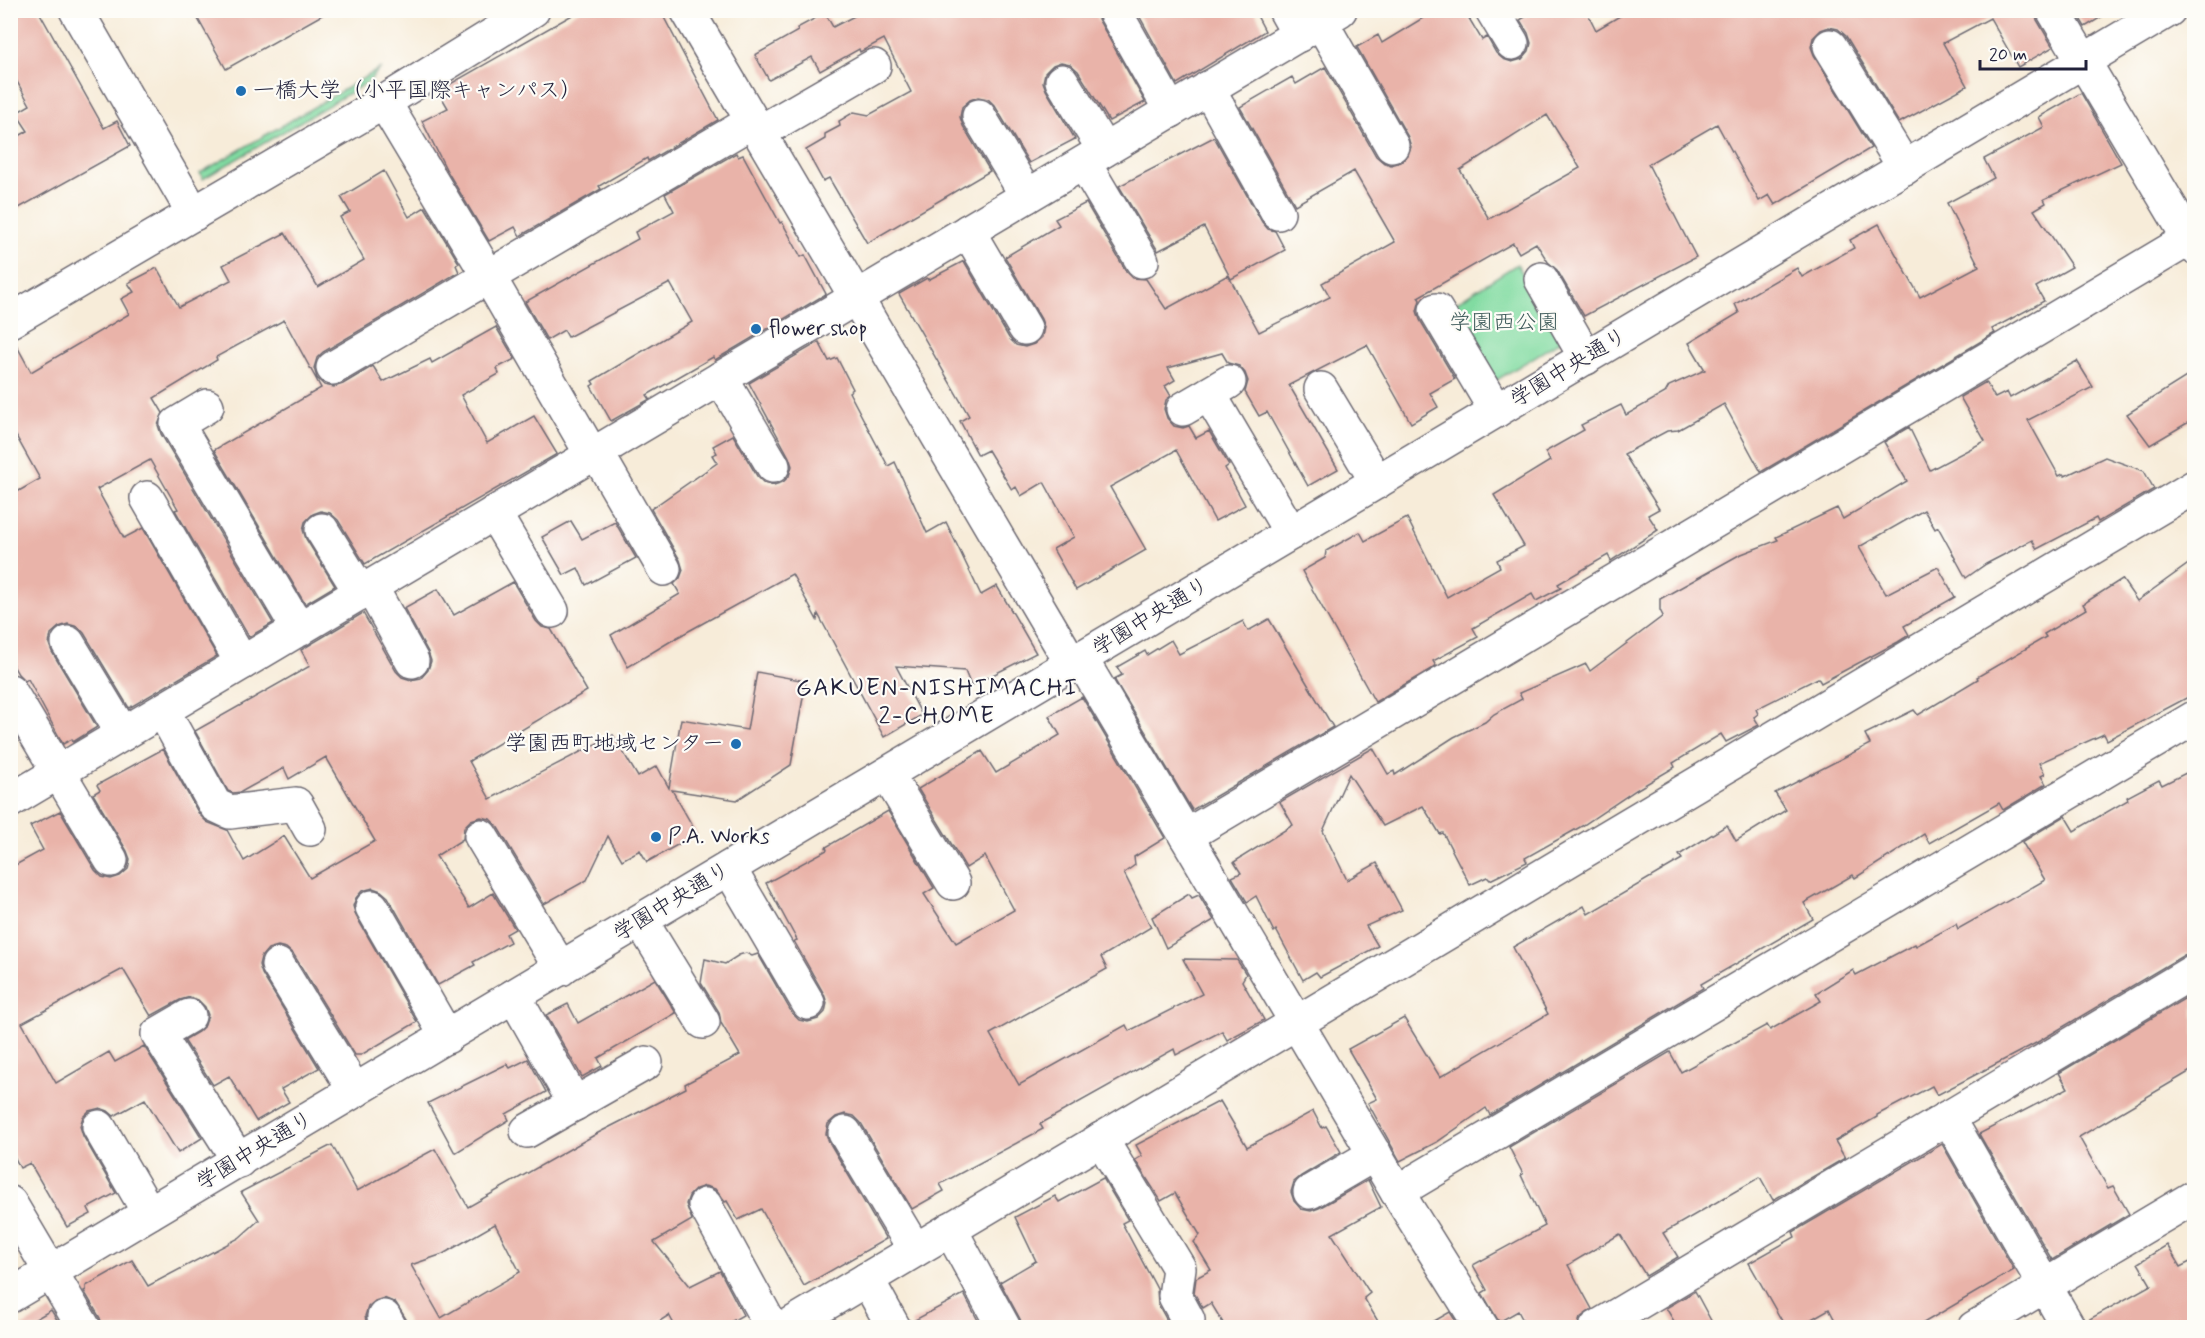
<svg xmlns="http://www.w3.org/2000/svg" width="2205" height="1338" font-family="Mynerve,'Klee One',sans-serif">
<rect width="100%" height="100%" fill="#fdfcf7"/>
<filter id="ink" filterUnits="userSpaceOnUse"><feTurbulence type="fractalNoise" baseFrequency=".0167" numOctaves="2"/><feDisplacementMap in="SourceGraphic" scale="12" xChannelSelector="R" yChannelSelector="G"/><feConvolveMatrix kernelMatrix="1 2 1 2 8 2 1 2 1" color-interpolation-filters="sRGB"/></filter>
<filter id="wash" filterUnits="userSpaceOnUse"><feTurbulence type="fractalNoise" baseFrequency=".008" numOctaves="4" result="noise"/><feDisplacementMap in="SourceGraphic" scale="24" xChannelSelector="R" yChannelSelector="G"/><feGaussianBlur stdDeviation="1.35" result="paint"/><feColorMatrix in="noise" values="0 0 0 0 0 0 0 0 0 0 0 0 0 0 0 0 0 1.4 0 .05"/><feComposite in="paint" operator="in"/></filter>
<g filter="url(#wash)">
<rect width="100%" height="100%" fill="#f7ecd9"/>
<g fill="#81dba1" stroke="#527e6e" stroke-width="1.5">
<polygon points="381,68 368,82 203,179 200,173"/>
<polygon points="1517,264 1562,340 1492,383 1446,309"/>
</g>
<g id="blocks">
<g fill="#e9b3a9" fill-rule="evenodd">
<polygon points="10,10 38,10 104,128 117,121 130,146 10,213 10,141 28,131 16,113 30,105 10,69"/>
<polygon points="193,10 331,10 226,69"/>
<polygon points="581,10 660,10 718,120 648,161 647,158 599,186 601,189 520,236 515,227 489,241 447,171 422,121 448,108 438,91"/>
<polygon points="866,10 1095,10 1098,19 1145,102 1109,121 1078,71 1070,64 1061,62 1053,65 1045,73 1043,82 1046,90 1075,139 1029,163 995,106 988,99 978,97 970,100 962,107 960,117 963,126 990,171 867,243 829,178 823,181 806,150 825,139 825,134 840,126 839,121 854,112 869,115 911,92 884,39 860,52 859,49 820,71 812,57 769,80 755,55 798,31 797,28 825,13 833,27"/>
<polygon points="1136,10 1254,10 1265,31 1177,84"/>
<path d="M1436,10h28l18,30 5,-3 9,16 7,6 9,3 10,-3 7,-8 2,-8 -3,-10 -8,-13 17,-10h49l10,20 34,-20h404l3,10 16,27 -35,20 -28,-49 -47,25 24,43 -68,37 -53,-87 -8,-7 -9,-2 -8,3 -8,8 -2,9 3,8 57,93 -96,57 -6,-10 -10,6 -42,-77 -69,40 48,93 -112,59 -27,-46 -9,-8 -12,-19 -17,10 -6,-10 -95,54 2,3 -3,11 3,9 35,59 -25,14 8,14 -27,16 -44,-78 -78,40 49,84 -30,17 -41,-74 -8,4 -14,-24 3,-11 -3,-8 -6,-7 -11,-3 -6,-10 -54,15 7,12 -10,6 6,10 -5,4 -2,9 3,9 7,8 9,2 6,-2 7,12 13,-7 20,34 -4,3 20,37 -30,16 -39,-71 -66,37 36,63 -70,40 -23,-41 21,-12 -30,-55 -23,14 -5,-9 -4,3 -24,-40 -10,5 -18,-34 9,-5 -70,-122 28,-16 1,2 36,-19 45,77 7,7 9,2 9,-3 8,-7 2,-10 -3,-8 -36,-62 54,-32 -4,-6 31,-16 40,68 7,7 13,1 20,30 62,-34 31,57 71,-35 -8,-14 73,-41 -41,-71 -59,34 -55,-98 52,-30 4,7 29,-17 51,89 7,6 8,3 10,-3 7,-7 3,-8 -3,-10 -51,-90 21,-12 4,8zM1547,115l33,53 -91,51 -29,-49z"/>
<polygon points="2075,10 2113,10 2085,27"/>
<polygon points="2081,93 2121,163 2044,199 2046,203 2034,210 2072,267 2036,287 2044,301 1992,329 1995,333 1761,472 1724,404 1678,430 1667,431 1624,454 1659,509 1648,515 1658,530 1611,561 1608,555 1558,584 1561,588 1536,601 1532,594 1473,628 1478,637 1433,661 1436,666 1375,702 1302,571 1325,558 1326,551 1360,532 1365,541 1407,518 1447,597 1500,567 1497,560 1524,546 1494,495 1550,461 1545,452 1584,430 1581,425 1621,405 1626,415 1665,393 1669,386 1705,370 1689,343 1739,313 1735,304 1797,268 1802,277 1854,248 1850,240 1879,224 1920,297 1979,266 1947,203 1994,178 1984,159 2044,127 2039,117"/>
<polygon points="1214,137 1262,222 1268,229 1275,231 1285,250 1231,279 1204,227 1158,251 1119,186"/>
<polygon points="736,153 738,157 743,155 780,223 782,222 801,257 805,255 826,294 715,360 713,357 647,395 650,399 611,421 591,386 594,384 592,381 692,322 670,283 568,337 564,330 547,340 525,302 638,239 635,232 674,211 665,194"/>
<polygon points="384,171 409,217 425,207 459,263 456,265 459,272 323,352 317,358 314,368 317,378 324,385 334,387 343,384 373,366 383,382 430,359 432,363 496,327 515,359 497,368 499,374 461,395 487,443 534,416 557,454 365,564 338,520 330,513 321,511 313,514 305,522 303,530 306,539 335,586 305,604 214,450 321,388 284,320 216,357 217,360 154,398 163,413 158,425 161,434 273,623 249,637 175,510 178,509 150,460 97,489 124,538 143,528 217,656 129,708 84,633 78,627 68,624 59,627 51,634 49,644 52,652 97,727 73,742 72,739 63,744 28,679 25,681 18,674 10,660 10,496 40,479 10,425 10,340 13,339 31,372 129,314 121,299 134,292 128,283 157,268 179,307 231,280 223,265 285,233 318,287 364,260 340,217 350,212 341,197"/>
<polygon points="819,342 829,361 837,358 853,389 849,392 888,466 895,462 927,533 946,522 981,595 997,586 1036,653 971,686 965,671 896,666 922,715 884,737 818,614 817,620 792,574 676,638 628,667 611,635 680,594 674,584 680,578 683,570 680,560 651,509 717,463 712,455 717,453 713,446 733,435 757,476 763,482 774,485 783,482 789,476 792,466 789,457 749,383"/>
<polygon points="2077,361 2093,387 2028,420 2059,476 2063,474 2065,476 2105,457 2144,471 2154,489 2098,522 2096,518 2037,549 2032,540 1986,564 1966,578 1938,527 1935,529 1924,510 1859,547 1886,594 1938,567 1955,597 1904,626 1909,635 1898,642 1821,683 1818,678 1756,709 1758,714 1754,717 1759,725 1726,742 1721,734 1673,763 1675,767 1636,790 1582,826 1525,858 1527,862 1490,880 1487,877 1470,885 1443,833 1440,834 1423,806 1383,826 1349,774 1323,831 1347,880 1377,863 1402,910 1366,926 1378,946 1320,977 1316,972 1303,980 1276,930 1274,932 1256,896 1247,902 1232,877 1241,873 1234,862 1293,825 1280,802 1373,748 1388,774 1394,771 1395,775 1454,737 1485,722 1494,714 1522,699 1519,693 1586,664 1590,671 1663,616 1660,610 1660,599 1739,555 1778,540 1776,537 1837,508 1843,519 1907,481 1884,442 1909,427 1930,470 1985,441 1960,397 1986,382 1995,398 2007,392 2010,398"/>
<polygon points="2194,372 2194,419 2150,445 2127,414"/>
<polygon points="571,521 582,539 615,522 636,558 586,585 578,568 564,575 542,537"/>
<polygon points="2194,560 2194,694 2107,740 2104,734 2039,763 2045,774 2041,776 2046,784 2003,810 1999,803 1929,843 1924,834 1855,878 1853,875 1804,903 1813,919 1701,984 1703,988 1490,1115 1486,1108 1437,1142 1400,1161 1368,1103 1377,1099 1348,1049 1404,1018 1440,1077 1548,1014 1513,947 1584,906 1588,914 1682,859 1679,855 1727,825 1736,841 1786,810 1775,793 1870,744 1865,734 1914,710 1918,715 1978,679 1977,677 2046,637 2044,634 2086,609 2083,604 2122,579 2137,601"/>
<polygon points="513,582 536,621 542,627 551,629 587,691 469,761 490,799 613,735 638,777 657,766 669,788 681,719 747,730 757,672 806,681 791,765 737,800 672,790 697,834 647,862 640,850 622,860 608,836 587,880 544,904 497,826 490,819 481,817 471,820 464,827 463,839 436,856 469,908 493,893 515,929 506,934 510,942 473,962 475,965 438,985 388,897 381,891 373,888 362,891 356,898 353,906 356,916 417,1022 361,1055 355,1055 294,955 286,948 278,946 268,949 261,957 259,965 262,974 319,1068 281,1089 289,1102 256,1121 229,1076 213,1085 184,1040 198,1032 205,1025 208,1015 205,1007 198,1000 190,997 180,1000 151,1016 123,969 22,1023 56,1083 109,1052 115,1062 144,1046 202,1138 178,1153 145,1099 114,1116 108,1111 100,1108 89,1111 83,1117 80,1126 83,1136 116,1193 88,1208 91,1214 67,1227 30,1163 20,1168 10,1148 10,868 43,850 30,826 60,811 95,870 102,877 111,879 120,876 128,869 130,859 127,851 93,794 100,790 97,785 163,749 199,814 207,822 227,830 244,861 284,836 310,878 375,841 326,757 289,779 284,768 241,792 233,793 228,791 195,731 310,666 301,650 363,613 396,671 402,677 411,680 421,678 428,670 431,661 428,652 404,608 438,589 454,615"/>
<polygon points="1269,619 1333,727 1192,810 1114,679 1122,675 1117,667 1145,651 1147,655 1171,640 1179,654 1243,621 1248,631"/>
<path d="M1082,697l83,141 -31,19 1,8 -11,8 27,54 -50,30 6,12 -117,65 29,51 107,-60 3,6 73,-37 -19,-35 54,1 9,14 -4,7 22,39 -37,20 -5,-9 -46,24 -2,-6 -134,75 3,5 -103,55 4,7 -32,18 -51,-86 -7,-7 -9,-2 -9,3 -8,7 -2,10 3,8 57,97 -82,47 -43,-77 -23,11 -11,-19 -2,1 -10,-13 -10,-3 -9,3 -7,7 -3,8 6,16 -38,22 36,44 30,-15 23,44 -23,13h-44l-7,-13 -20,13h-240l-3,-9 -10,-16 -12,-5 -9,3 -7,6 -3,9 1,5 -12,7h-251l-3,-10 -16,-27 2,-1v-4l46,-26 16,26 91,-48 20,-18 -18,-28 91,-47 25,46 78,-42 33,58 130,-74 88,-45 -1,-4 55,-29 -19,-32 -2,-11 -18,-29 4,-24 20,5 14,-9 7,-2 6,3 6,-2 34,59 7,7 9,2 10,-3 7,-7 2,-9 -3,-9 -30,-53 3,-1 -31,-57 61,-33 -1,-3 62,-36 46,77 -10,6 32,49 58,-33 -29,-54 -19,12 -48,-79 64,-38 14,22 64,-38 -11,-19zM495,1224l25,48 -79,46 -30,-53 32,-11z"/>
<polygon points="2194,769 2194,952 2184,955 2036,1043 1937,1095 1932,1086 1877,1115 1877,1117 1835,1141 1845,1158 1773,1200 1760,1177 1663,1233 1678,1257 1646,1276 1620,1234 1568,1265 1592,1309 1580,1318 1577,1328 1527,1328 1518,1311 1499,1322 1482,1293 1487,1290 1473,1265 1545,1226 1521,1175 1523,1174 1509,1147 1670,1052 1681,1072 1767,1025 1770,1030 1821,1001 1816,993 1853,970 1856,975 1915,944 1916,946 1956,924 1958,929 2045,880 2022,842 2065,816 2074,831 2128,800 2127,797 2159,780 2162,785"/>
<polygon points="1189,894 1192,898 1199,895 1214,920 1166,948 1152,917"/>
<polygon points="655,979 676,1013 598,1058 602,1066 582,1077 546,1015 568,1004 578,1023"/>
<polygon points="2194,993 2194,1069 2079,1137 2108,1188 2113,1186 2129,1214 2052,1260 1979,1134 2068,1088 2059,1073"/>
<polygon points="528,1059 546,1092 506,1114 509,1120 455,1153 428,1103 507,1064 510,1068"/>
<polygon points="1220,1101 1247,1147 1313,1111 1322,1128 1326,1126 1341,1152 1301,1176 1294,1182 1291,1192 1294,1201 1301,1209 1311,1211 1319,1208 1368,1180 1381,1207 1332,1234 1370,1293 1364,1298 1382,1328 1226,1328 1211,1303 1203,1308 1194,1293 1196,1278 1211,1270 1194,1242 1200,1235 1175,1193 1161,1201 1135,1160 1142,1156 1136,1145"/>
<polygon points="1942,1144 2014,1270 1915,1328 1839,1328 1829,1309 1796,1328 1786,1328 1749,1263 1795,1237 1793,1232"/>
<polygon points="1103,1178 1128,1220 1122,1223 1157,1289 1158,1304 1171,1328 1023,1328 1020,1319 1000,1282 1036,1261 1015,1217 1055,1196 1059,1202"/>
<polygon points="2167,1245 2180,1267 2194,1260 2194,1328 2088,1328 2086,1321 2151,1285 2138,1263"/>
<polygon points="1695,1291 1715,1328 1678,1328 1666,1308"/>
<polygon points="964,1294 982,1328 913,1328 911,1322"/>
<polygon points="51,1310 62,1328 20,1328"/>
<polygon points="1450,1312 1460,1328 1422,1328"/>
</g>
</g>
</g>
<g filter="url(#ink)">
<use href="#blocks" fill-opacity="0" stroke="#6d6972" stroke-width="1.5"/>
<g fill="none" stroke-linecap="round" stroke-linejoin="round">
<g stroke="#6d6972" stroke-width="36">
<g id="minor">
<polyline points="76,10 194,214"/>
<polyline points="687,10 1072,664"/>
<polyline points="1114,10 1171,111"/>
<polyline points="1285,10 1299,35"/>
<polyline points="1492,10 1512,43"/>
<polyline points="2053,10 2194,247"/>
<polyline points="1321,22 1392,146"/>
<polyline points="1830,46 1905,168"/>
<polyline points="1062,81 1104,150"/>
<polyline points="1208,88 1278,213"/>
<polyline points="384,102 489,277 592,455"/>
<polyline points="979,116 1027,196"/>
<polyline points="760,132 874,66"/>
<polyline points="1084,163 1142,261"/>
<polyline points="968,231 1025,328"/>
<polyline points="1541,279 1586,358"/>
<polyline points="1436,310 1496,411"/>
<polyline points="10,321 384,102 533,10"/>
<polyline points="333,368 753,121"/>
<polyline points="721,378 773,466"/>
<polyline points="1321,389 1377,482"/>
<polyline points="1209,394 1291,533"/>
<polyline points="207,406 177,424 299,630"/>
<polyline points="1183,409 1229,382"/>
<polyline points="597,453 664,569"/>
<polyline points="147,498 242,663"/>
<polyline points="494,513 552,611"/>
<polyline points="322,530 361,593"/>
<polyline points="371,587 412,661"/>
<polyline points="68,643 123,734"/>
<polyline points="1081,659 1397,1192 1482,1328"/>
<polyline points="10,691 111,860"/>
<polyline points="163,711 215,805 230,812 296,804 310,829"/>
<polyline points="887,774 953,883"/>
<polyline points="10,801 1340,10"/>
<polyline points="481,836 561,969"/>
<polyline points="1186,836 2194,236"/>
<polyline points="729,868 808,1003"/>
<polyline points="372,907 447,1037"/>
<polyline points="641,921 703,1022"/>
<polyline points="278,965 355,1091"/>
<polyline points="514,996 575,1104"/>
<polyline points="189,1016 158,1034 239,1161"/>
<polyline points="1948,1117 2069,1328"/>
<polyline points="99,1127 149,1213"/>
<polyline points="527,1131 646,1063"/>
<polyline points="845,1133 915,1250"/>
<polyline points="1101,1139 1179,1268 1175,1296 1188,1320"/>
<polyline points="1310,1192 1375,1154"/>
<polyline points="1397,1192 2194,718"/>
<polyline points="10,1203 84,1328"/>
<polyline points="705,1205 772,1328"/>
<polyline points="950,1229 1004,1328"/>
<polyline points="867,1279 894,1328"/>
<polyline points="10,1296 2169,10"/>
<polyline points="384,1317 390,1328"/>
<polyline points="785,1328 2194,487"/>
<polyline points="1596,1328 2194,971"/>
<polyline points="1974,1328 2194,1197"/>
</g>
</g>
<use href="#minor" stroke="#fff" stroke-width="33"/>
</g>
</g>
<g fill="#1f6fb2" stroke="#fdfcf7" stroke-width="2">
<circle cx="241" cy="91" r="6"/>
<circle cx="756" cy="329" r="6"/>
<circle cx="736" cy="744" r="6"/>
<circle cx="656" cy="837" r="6"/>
</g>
<g text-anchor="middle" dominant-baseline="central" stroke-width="4.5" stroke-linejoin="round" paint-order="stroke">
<g font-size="22" fill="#22223b" stroke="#fdfcf7" text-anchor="start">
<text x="253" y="91">一橋大学（小平国際キャンパス）</text>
<text x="768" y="329">flower shop</text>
<text x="724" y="744" text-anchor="end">学園西町地域センター</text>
<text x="668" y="837">P.A. Works</text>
</g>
<g font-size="22" fill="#3e5a5a" stroke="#fdfcf7">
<text x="1504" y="323">学園西公園</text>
</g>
<g font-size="22" fill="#22223b" stroke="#fdfcf7">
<text transform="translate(1569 368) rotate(-31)">学園中央通り</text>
<text transform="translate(1151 617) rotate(-31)">学園中央通り</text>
<text transform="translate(672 902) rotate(-31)">学園中央通り</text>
<text transform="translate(255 1151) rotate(-31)">学園中央通り</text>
</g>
<g font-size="24" letter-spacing="1.5" fill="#22223b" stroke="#fdfcf7">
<text x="937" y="688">GAKUEN-NISHIMACHI<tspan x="937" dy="28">2-CHOME</tspan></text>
</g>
</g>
<rect width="2205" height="1338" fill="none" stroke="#fdfcf7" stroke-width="36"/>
<path d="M1980 60v9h106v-9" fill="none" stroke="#22223b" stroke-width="3"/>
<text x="1989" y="60" font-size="18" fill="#22223b" stroke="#fdfcf7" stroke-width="4.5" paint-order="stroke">20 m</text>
</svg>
